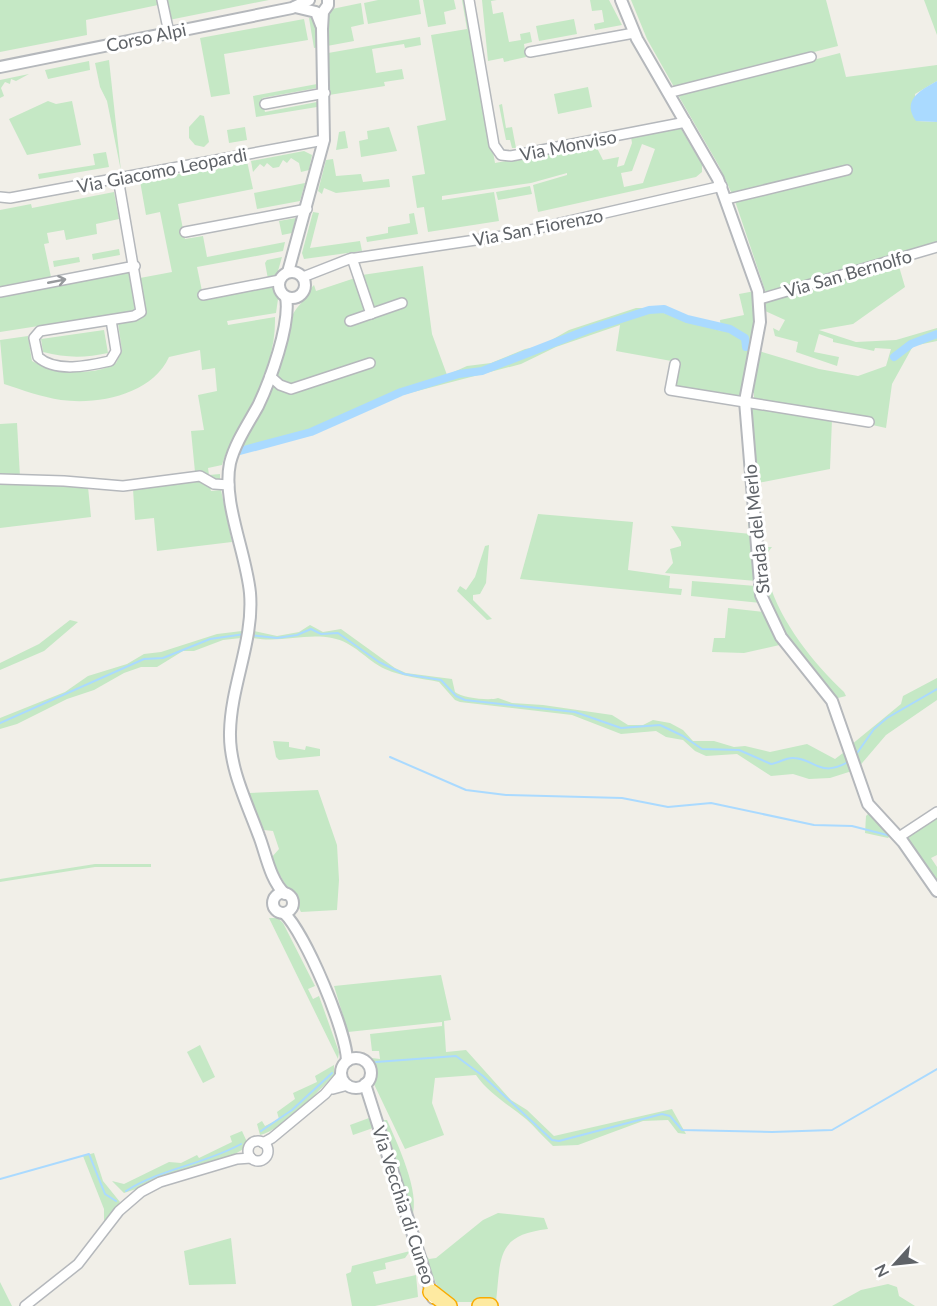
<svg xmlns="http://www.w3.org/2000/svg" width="937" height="1306" font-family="Lato,sans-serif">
<rect width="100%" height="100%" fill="#f1efe8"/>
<g fill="#c5e8c5" fill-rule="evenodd">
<polygon points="0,0 157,0 158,5 86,20 87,35 0,52"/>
<polygon points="166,0 269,0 169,20"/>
<polygon points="378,0 419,0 421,14 368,24 364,3"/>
<polygon points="423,0 454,0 456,9 444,12 446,24 428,27"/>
<path d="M462,0h4l29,163 100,-19 8,16 16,-3 -2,10 7,-2 8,-22 -1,-6 49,-10 22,37v8l-6,5 -158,35 -5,-27 34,-10v-2l-36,10 -89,13v4l52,-8 5,29 -71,11 -4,-25 -7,1 -5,-32 13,-2 -8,-48 29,-6 -15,-85 36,-6zM642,144l13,5 -12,34 -19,4 -3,-14 11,-2z"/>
<polygon points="482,0 497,0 491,1 493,14 503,12 509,42 521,40 520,34 530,32 532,42 524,44 526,57 504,62 503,58 488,61"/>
<polygon points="590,0 609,0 622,25 595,30 594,24 604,22 602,10 592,11"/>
<polygon points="631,0 826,0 838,46 674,87 647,39"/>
<polygon points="924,0 937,0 937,35"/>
<polygon points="361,3 364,24 351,27 354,41 327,46 326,22 332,9"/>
<polygon points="314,17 317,19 319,47 314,48 309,18"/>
<polygon points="304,19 308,40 224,54 230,94 211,97 200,38"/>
<polygon points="574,19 577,34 539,41 536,26"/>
<polygon points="420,37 421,45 405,48 404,44 372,49 376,73 402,69 404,79 384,82 385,86 329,95 328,53"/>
<polygon points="840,53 846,77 937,65 937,81 915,94 916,121 937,122 937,243 766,293 735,201 851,172 850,165 732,194 719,166 678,95"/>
<polygon points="109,60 121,171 107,101 100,87 95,63"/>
<polygon points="89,61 90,70 48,79 45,70"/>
<polygon points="29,74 16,81 11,79 10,84 5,82 1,88 4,96 0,98 0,80"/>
<polygon points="317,84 317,88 262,98 265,112 317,102 317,107 256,117 253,96"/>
<polygon points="588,87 592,107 558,114 554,94"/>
<polygon points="48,101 56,104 72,101 81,145 27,155 9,119"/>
<polygon points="502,104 506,128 512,127 516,148 512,148 510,140 506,140 499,105"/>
<polygon points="200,115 204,116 209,142 204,147 195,145 189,138 189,127"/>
<polygon points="245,127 247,140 229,143 227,130"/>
<polygon points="389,127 397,151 361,157 359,141 368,139 367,131"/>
<polygon points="345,131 348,148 336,150 339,132"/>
<polygon points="304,151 312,155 309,170 301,172 299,163 291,158 287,163 283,160 279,167 273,168 267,163 264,167 260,164 253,172 251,161"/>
<polygon points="106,152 109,167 39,179 38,174 95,165 93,154"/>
<polygon points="333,159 336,176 361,174 363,182 389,179 390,187 336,193 324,188 322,194 318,191 326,160"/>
<path d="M247,161l6,28 -75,15 7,35 18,-3 4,21 78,-15 -2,9 -86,16 5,24 -4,1 2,6 72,-12 6,13 -2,14 -49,8 1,4 47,-8c1,38 -15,72 -33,106 -7,13 -16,27 -20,42l-14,3 1,7 11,-1v7l-25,-9 -4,-41 13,-1 -6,-35 19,-4 -2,-23 -13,2 -2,-20 -31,7c-17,37 -69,48 -108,43 -19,-3 -39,-10 -57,-16l-4,-44 28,-4 4,25c23,12 62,16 84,2l6,-12 -4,-28 23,-5 5,-6 -6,-34 32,-6 -12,-60 -14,3 -6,-34z"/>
<polygon points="305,183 300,201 257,209 254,193"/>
<polygon points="530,186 532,194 498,200 496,192"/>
<polygon points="114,192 119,219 96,224 97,234 66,240 64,230 47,233 49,243 44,244 51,277 0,287 0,210 31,204 32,208"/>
<polygon points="313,212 319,213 310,248 360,241 362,251 304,259 302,253"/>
<polygon points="414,213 418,234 367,242 366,237 388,233 388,227 410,223 409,214"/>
<polygon points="296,218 292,233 282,235 279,221"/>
<polygon points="119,249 120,255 93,260 92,254"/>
<polygon points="79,257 80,262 54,267 53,261"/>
<polygon points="282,257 276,278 268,279 265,263 267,260"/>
<polygon points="898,263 905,287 853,324 819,330 856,342 896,340 937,328 937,341 913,346 892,384 886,428 754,399 754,393 749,392 759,351 819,369 858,376 886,366 891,349 875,348 874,351 833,342 833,339 819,334 814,352 839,357 837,366 796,352 798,342 775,336 773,328 779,331 785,320 763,310 763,302"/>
<path d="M423,266l9,68 15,41 20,-9 24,-3 34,-14 16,-3 28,-16 67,-22h12l73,23 -1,-11 24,-5 -5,-21 16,-3 2,24 -17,79 -3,3 -64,-8 4,-27 -61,-11 4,-26 -64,22 -35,17 -119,31 -92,39 -74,21 36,-73 9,8 79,-21 11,-1 -2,-7 -78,25 -17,-10c7,-29 9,-55 30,-76 4,-4 5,-11 10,-15l2,6 39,-13 12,34 -22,7 2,6 58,-20 -32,4 -11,-34z"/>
<polygon points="131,272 135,311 0,332 0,297"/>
<path d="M104,330l4,23c-23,5 -42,5 -65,-1l-2,-13z"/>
<polygon points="753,407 832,419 830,469 758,483 756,534 751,410"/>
<polygon points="17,423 20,477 0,476 0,424"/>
<polygon points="194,479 209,484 211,491 221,490 232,542 157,551 154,518 135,520 133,489"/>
<polygon points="0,482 61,483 88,487 91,517 0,528"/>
<polygon points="748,483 756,581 665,573 673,563 670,549 681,546 681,542 671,526 751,534 748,525"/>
<polygon points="538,514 633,522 628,570 670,576 669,588 682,589 681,595 520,579"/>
<polygon points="489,545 486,583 480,594 473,595 473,600 492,619 487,620 457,591 460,586 466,590 475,577 485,546"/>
<path d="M757,547h15l-8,10 6,18 -1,7c11,39 45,82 75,110l2,4 -12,3 -48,-60 -22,-40z"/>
<polygon points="692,581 756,586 761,603 691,596"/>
<polygon points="728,608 765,612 784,644 744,653 712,652 714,638 725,638"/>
<polygon points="70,620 78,622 44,651 0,670 0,663 39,644"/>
<path d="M310,625l13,7 18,-3 54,39 11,5 46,6 3,13c7,6 35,9 43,6l14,5 31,2 69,10 16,10h15l10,-5 17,3 13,7 10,11h21l20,6 11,-1 25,6 37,-8 28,15 12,-9 5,21 -22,7 -21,1 -16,-5 -22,2 -34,-22 -31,2 -11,-5 -12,-11 -17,-3 -10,-6 -35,3 -49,-19 -112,-13 -5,-2 -16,-18c-19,-4 -36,-5 -54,-13 -19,-9 -31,-27 -53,-31 -27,-5 -51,5 -79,0l1,-7 23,5 22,-4z"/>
<polygon points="242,631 241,638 223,640 194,651 183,651 157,667 141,667 124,673 94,690 67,699 17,724 0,729 0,718 65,692 88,676 127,664 144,654 161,652 217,634"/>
<polygon points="937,678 937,700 886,735 857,769 851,745 901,704 903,696"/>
<polygon points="273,741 289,742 289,747 305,750 306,746 320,749 320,756 279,760 276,757"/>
<path d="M318,790l19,55 2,35 -2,30 -36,2c-9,-19 -21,-34 -30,-54l8,-9 -6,-18 -9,-1 -16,-37z"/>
<polygon points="870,812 892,834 888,838 865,833 866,816"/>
<polygon points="937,815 937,855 931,858 937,867 937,885 904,837"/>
<polygon points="95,864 151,864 151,867 95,867 0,882 0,879"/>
<polygon points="269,918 278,918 283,923 315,986 308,989 313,999 319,996 339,1052 338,1059"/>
<path d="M441,975l10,45 -7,1 2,31 20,-2 45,50 16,10 27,26 118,-27 14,25 -8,-1 -10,-13 -25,1 -65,24 -25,1c-10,-9 -18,-19 -27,-27 -17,-14 -38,-26 -50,-44l-41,3 -3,25 12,32 -39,14 -33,-69v-22l8,1 -1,-8h-7l-2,-17 72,-8v-4l-94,10 -14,-46z"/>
<polygon points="200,1045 215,1077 203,1083 187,1052"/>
<path d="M334,1065v10c-16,17 -52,55 -74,60l-3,-11 5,-3 3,5 14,-7 -2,-7 18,-13 -2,-6 24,-11 -2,-6z"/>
<polygon points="369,1118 373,1128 353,1135 350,1125"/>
<path d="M382,1120h5c10,23 34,73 25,97z"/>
<polygon points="242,1131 247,1142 245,1148 225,1160 142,1187 124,1193 112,1181 124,1184 169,1162 181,1163 197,1155 199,1158 232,1142 230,1136"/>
<polygon points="94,1153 103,1181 120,1202 104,1224 104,1209 83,1156"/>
<path d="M498,1213l46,5 4,11c-52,6 -47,28 -52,73h-44l-14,-14 -15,-37 6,8 7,-1 47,-38z"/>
<polygon points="231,1238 236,1284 189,1285 184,1251"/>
<polygon points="410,1251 405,1258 385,1263 386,1269 373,1272 376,1284 416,1275 418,1297 375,1306 352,1306 346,1274 351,1272 352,1266"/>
<polygon points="0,1282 12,1306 0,1306"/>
<polygon points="888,1284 897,1287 899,1296 915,1306 832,1306 861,1290"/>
</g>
<path fill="#aadaff" d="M937,81v41l-21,-1c-15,-21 5,-31 21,-40z"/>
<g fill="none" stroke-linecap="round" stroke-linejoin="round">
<g stroke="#aadaff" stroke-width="2">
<path d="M250,635l27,3 20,-3 14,-6 10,5 17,-1 41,29 25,12 37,6 15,16 9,4 110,12 46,16 39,-3 23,11 19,13 37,1 32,14c8,-1 15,-7 23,-6 21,1 26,20 54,4"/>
<polyline points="0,723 144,659 163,658 210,639 245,634"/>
<polyline points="855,756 874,729 887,718 937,689"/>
<polyline points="390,757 466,790 506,795 622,798 668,807 711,803 814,825 852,826 891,836"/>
<polyline points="900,831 912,823"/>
<polyline points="376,1062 456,1056 483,1076 552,1140 559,1141 662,1114 670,1116 682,1130 772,1132 832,1130 937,1069"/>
<polyline points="261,1131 292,1110 332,1073"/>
<polyline points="0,1179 89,1154 105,1194 116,1201"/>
<path d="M126,1191c34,-22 79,-27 115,-47"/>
</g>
<g stroke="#aadaff" stroke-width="8">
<polyline points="894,357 911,344 937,334"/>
<polyline points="240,451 311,432 401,392 459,374 482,371 587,330 649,310 664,309 687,319 730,329 745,338 746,347"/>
</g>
<g stroke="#b5b8bc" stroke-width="12">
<g id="minor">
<polyline points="162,0 169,33"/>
<polyline points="469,0 494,145 501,155 511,156 686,122"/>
<polyline points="530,52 634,33"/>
<polyline points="668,93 811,57"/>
<polyline points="265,104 325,93"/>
<polyline points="0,197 10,198 324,140"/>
<polyline points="727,199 847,170"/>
<polyline points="185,232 307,209"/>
<polyline points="352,258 371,314"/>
<polyline points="303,277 349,259 509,235 722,186"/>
<polyline points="0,292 135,266"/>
<polyline points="203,295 280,280"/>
<polyline points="760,299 937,247"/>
<path d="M111,320l5,31 -6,10c-22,5 -54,12 -72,-4l-4,-19 6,-7 94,-15 7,-4 -23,-134"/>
<polyline points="350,321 402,303"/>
<polyline points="675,364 670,390 869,422"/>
<polyline points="270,376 280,385 291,389 370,363"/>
<polyline points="0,479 64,481 123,486 200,476 214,484 229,485"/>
<polyline points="899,837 937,812"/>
<polyline points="333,1089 348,1085"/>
<circle cx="258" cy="1151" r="10"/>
<polyline points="263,1143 272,1138 325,1094 341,1075"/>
<polyline points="25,1306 78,1264 119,1211 141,1192 160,1182 237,1159 251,1158"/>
</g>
</g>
<g stroke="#b5b8bc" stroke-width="14">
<g id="tertiary">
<polyline points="621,0 637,39 718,179 758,291 760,322 745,401 761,595 781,637 832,701 868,804 903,842 937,891"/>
<polyline points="295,7 316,12 321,25"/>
<polyline points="0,67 292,8 309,0"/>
<circle cx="292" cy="285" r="13"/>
<polyline points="288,272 324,140 322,29 323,12 328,5 328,0"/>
<circle cx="283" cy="903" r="10"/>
<path d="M285,894c-15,-14 -19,-40 -26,-58 -12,-33 -30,-68 -29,-104 1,-48 24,-91 20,-139 -4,-41 -28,-91 -20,-130 5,-20 18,-39 28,-57 12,-25 33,-82 28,-109"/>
<path d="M284,913c21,20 63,119 63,148"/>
<circle cx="356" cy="1073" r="15"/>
<polyline points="365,1084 433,1298"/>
</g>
</g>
<g stroke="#f9ab00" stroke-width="18">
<g id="trunk">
<polyline points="431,1292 449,1306"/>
<polyline points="480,1306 490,1306"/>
</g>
</g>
<use href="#minor" stroke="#fff" stroke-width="9"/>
<use href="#tertiary" stroke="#fff" stroke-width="10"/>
<use href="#trunk" stroke="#feeaa1" stroke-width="15"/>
</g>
<defs><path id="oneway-shaft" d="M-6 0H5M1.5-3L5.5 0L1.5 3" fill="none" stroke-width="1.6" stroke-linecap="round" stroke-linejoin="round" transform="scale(1.5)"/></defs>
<use stroke="#979a9d" href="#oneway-shaft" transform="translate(57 281) rotate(-11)"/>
<g text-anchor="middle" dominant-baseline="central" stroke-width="6" stroke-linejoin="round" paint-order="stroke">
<g font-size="18" fill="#5f6368" stroke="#fff">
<text transform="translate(146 37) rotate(-12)">Corso Alpi</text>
<text transform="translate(568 145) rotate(-11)">Via Monviso</text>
<text transform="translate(162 170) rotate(-11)">Via Giacomo Leopardi</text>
<text transform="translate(538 227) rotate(-11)">Via San Fiorenzo</text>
<text transform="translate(848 273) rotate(-16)">Via San Bernolfo</text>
<text transform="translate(756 529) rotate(-96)">Strada del Merlo</text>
<text transform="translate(404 1205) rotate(72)">Via Vecchia di Cuneo</text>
</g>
</g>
<g transform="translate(895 1264) rotate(243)" stroke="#ffffff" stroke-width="4.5" paint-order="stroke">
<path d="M0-4.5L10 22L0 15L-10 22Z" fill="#5f6368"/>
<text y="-9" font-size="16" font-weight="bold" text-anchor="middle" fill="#5f6368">N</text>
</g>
</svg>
